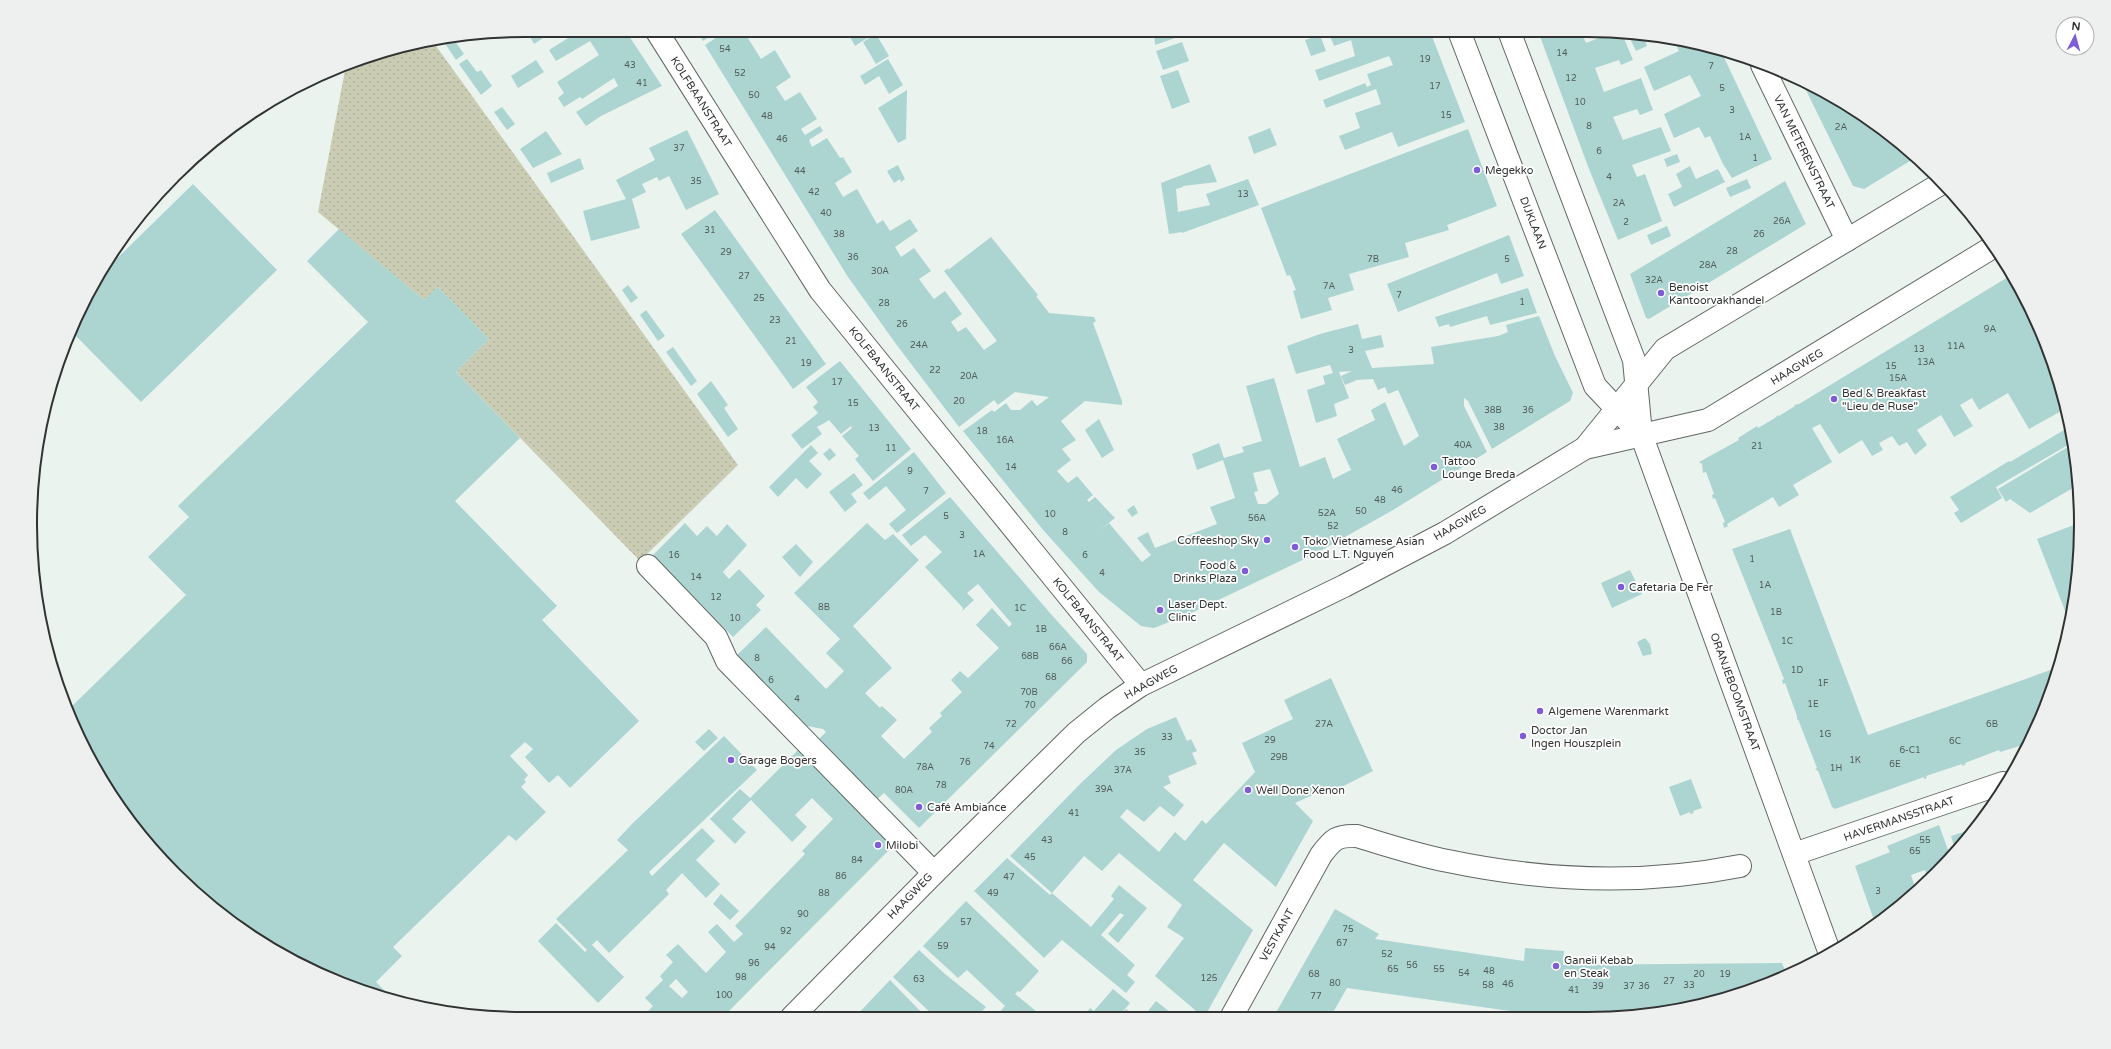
<svg xmlns="http://www.w3.org/2000/svg" width="2111" height="1049" font-family="'Varela Round',sans-serif">
<defs>
<pattern id="grass-dots" width="8" height="8" patternUnits="userSpaceOnUse"><rect width="8" height="8" fill="#cacdb3"/><path d="M2 2h.1M6 6h.1" fill="none" stroke="#aeb09a" stroke-width="1.8" stroke-linecap="round"/></pattern>
</defs>
<rect width="100%" height="100%" fill="#ebf3ef"/>
<polygon fill="url(#grass-dots)" points="431,39 738,465 640,561 456,372 489,339 438,287 424,300 318,212 346,65 365,56"/>
<g fill="#acd5d1" fill-rule="evenodd">
<polygon points="526,30 564,30 558,34 555,30 534,44"/>
<polygon points="581,30 625,30 662,86 601,116 586,126 576,112 618,86 614,78 582,99 580,97 564,107 558,98 564,93 557,82 599,55 590,41 556,61 549,50"/>
<polygon points="696,30 720,30 703,41"/>
<path d="M728,30h26l-8,5 15,24 14,-9 16,27 -15,10 9,14 15,-9 17,27 -16,10 4,6 15,-9 3,5 -14,9 3,7 15,-9 13,20 3,-1 9,15 -17,11 8,14 14,-8 20,35 6,-4 7,11 20,-12 8,12 -23,16 6,10 13,-9 17,23 -12,8 8,11 7,9 11,-8 17,23 -11,8 7,10 8,-5 18,23 13,-9 -53,-70 4,-3v2l43,-33 47,58 -2,1 13,17 45,4 2,4 -3,2 29,78v4l-37,-4 -24,20 15,19 -14,9 9,11 -14,11 11,12 9,-7 16,19 -6,5 2,2 6,-5 20,21 -17,13 11,-8 33,39 9,-7 -14,-17 11,-6 7,16 62,-24 -7,-17 25,-9 -12,-38 -26,10 -5,-16 27,-11 5,15 20,-6 -2,-5 20,-6 -16,-55 28,-8 26,89 25,-10 8,22 18,-9 -14,-31 38,-19 -4,-10 14,-8 19,44 15,-10 -21,-46 -10,4 -3,-7 -7,3 -5,-11 -16,1 -12,5 -4,-9 11,-5 -13,1 10,26 -15,6 3,12 -21,7 -9,-33 18,-6 -2,-8 10,-3 -3,-8 -34,9 -9,-28 33,-12 38,-10 4,15 19,-4 3,12 -19,4 7,17 62,-4 -3,-17 67,-11 10,-4 -2,-7 33,-9 16,40 18,37 -3,8 -78,48 -24,-48 -4,-3v8l23,46 -94,58 -80,45 -126,60 -33,13 -13,-2 -42,-34 -55,-61 -81,-100 29,-21 2,2 12,-9 5,7h9l12,-10 5,6 12,-9 -34,-5 -17,13 -4,-5 -35,27 -63,-83 -48,-67 -143,-232zM1270,469l9,25 -13,10h-8l-4,-12 4,-1 -5,-18z"/>
<polygon points="846,30 873,30 875,33 855,46"/>
<polygon points="1154,31 1179,31 1181,36 1155,45"/>
<polygon points="1328,31 1430,31 1465,122 1398,147 1392,132 1345,150 1339,136 1360,128 1355,113 1381,104 1376,89 1326,108 1323,100 1365,83 1367,87 1371,85 1367,74 1393,65 1389,56 1319,81 1315,70 1355,56 1351,40 1334,46"/>
<polygon points="1538,31 1581,31 1586,43 1609,34 1608,32 1611,31 1621,31 1633,60 1621,65 1619,60 1595,68 1604,92 1641,78 1653,110 1640,115 1637,109 1613,117 1623,140 1661,127 1671,151 1632,165 1637,177 1645,174 1662,221 1618,240 1589,169"/>
<polygon points="1627,32 1643,35 1653,37 1645,40 1647,46 1636,51"/>
<polygon points="876,34 889,56 876,64 863,42"/>
<polygon points="1320,35 1326,51 1311,56 1305,40"/>
<polygon points="452,37 464,54 456,60 442,39"/>
<polygon points="1674,40 1720,49 1772,159 1732,178 1723,164 1710,136 1705,138 1699,127 1674,138 1664,114 1701,96 1690,75 1654,91 1644,67 1679,51"/>
<polygon points="1182,42 1189,61 1163,70 1156,51"/>
<polygon points="467,59 477,72 481,70 492,86 481,95 459,64"/>
<polygon points="888,59 903,85 889,94 879,76 865,85 860,76"/>
<polygon points="536,60 544,72 518,88 511,76"/>
<polygon points="1178,70 1190,102 1172,109 1160,76"/>
<polygon points="1801,80 1887,132 1915,158 1864,189 1853,186"/>
<polygon points="907,90 906,139 898,143 878,108"/>
<polygon points="502,107 515,124 507,130 494,112"/>
<polygon points="1270,128 1277,145 1254,154 1248,137"/>
<polygon points="1468,129 1497,206 1447,225 1449,230 1405,243 1409,257 1349,274 1354,290 1328,298 1332,310 1301,319 1293,291 1296,290 1290,275 1287,276 1261,208"/>
<polygon points="687,130 719,194 686,210 669,176 659,181 657,177 642,184 646,192 632,199 640,228 591,241 583,211 626,199 616,180 655,160 649,148"/>
<polygon points="546,131 562,154 533,168 520,149"/>
<polygon points="1677,154 1680,162 1667,167 1664,159"/>
<polygon points="580,158 584,169 551,183 547,173"/>
<polygon points="1210,164 1217,182 1183,186 1183,187 1176,189 1178,212 1210,205 1206,194 1248,179 1259,205 1182,233 1182,232 1169,234 1161,183"/>
<polygon points="898,165 905,179 901,182 900,179 894,183 887,171"/>
<polygon points="1690,166 1696,179 1718,169 1725,182 1674,207 1668,194 1682,187 1676,174"/>
<polygon points="1747,179 1751,188 1730,197 1726,188"/>
<polygon points="1785,181 1806,224 1649,319 1646,318 1630,274"/>
<polygon points="193,184 277,270 141,402 70,330 99,276"/>
<polygon points="715,210 826,364 793,389 681,234"/>
<polygon points="1667,226 1671,236 1651,245 1647,235"/>
<polygon points="339,229 424,300 438,287 489,339 456,372 520,438 455,501 557,606 542,620 639,721 570,788 558,775 549,783 525,757 533,749 525,742 510,756 528,775 524,780 526,782 521,787 546,812 516,841 509,835 393,947 402,956 376,982 396,1002 306,968 250,936 175,874 113,799 81,743 68,710 186,595 148,557 189,517 178,506 368,322 307,261"/>
<polygon points="1509,235 1524,276 1501,284 1497,273 1398,312 1387,284"/>
<polygon points="2013,274 2055,365 2065,409 2029,429 2008,393 1979,410 1972,398 1960,405 1973,426 1954,437 1941,415 1917,430 1927,445 1915,455 1907,442 1899,446 1892,436 1879,443 1883,450 1872,456 1862,440 1839,454 1820,424 1812,428 1832,462 1793,485 1799,495 1779,507 1773,497 1727,524 1728,526 1724,528 1723,523 1725,522 1715,498 1713,499 1712,495 1714,494 1706,472 1703,473 1702,463 1701,464 1699,462 1739,440 1738,438 1757,426 1758,428 1775,418 1778,415 1779,416 1795,406 1794,405 1799,404"/>
<polygon points="628,285 638,298 631,303 622,290"/>
<polygon points="1528,288 1537,313 1490,325 1487,316 1450,327 1449,324 1439,327 1435,317"/>
<polygon points="646,310 665,336 658,341 640,315"/>
<polygon points="673,347 697,381 691,386 666,352"/>
<polygon points="840,361 911,449 873,481 855,459 859,456 842,436 852,428 851,426 841,434 829,420 826,422 817,427 822,434 802,449 791,435 818,413 813,407 818,402 806,387"/>
<polygon points="711,381 728,405 724,408 738,429 728,437 697,394"/>
<polygon points="1099,419 1114,450 1102,458 1085,430"/>
<polygon points="2069,427 2073,442 1996,487 2002,498 1961,523 1954,513 1959,510 1950,497 2009,461 2010,462"/>
<polygon points="2073,444 2077,460 2078,485 2030,513 2010,499 2006,502 1998,489"/>
<polygon points="811,445 818,453 809,461 822,474 807,489 796,478 778,497 769,487"/>
<polygon points="830,448 836,455 829,461 823,454"/>
<polygon points="914,452 946,493 897,533 889,524 906,510 886,486 869,500 863,493"/>
<polygon points="854,473 863,485 851,494 857,502 845,512 829,492"/>
<polygon points="950,497 1050,613 1087,654 1087,662 919,828 884,793 875,801 817,741 826,732 823,729 802,725 736,656 766,627 826,689 844,671 826,653 840,639 794,593 867,523 885,540 893,534 919,560 853,626 892,668 865,693 880,708 882,706 897,720 881,736 904,759 932,732 929,728 942,716 940,713 962,692 951,680 960,671 968,678 999,648 976,625 992,608 1009,627 1012,624 978,584 967,593 974,600 962,611 963,608 925,567 942,552 925,535 911,546 902,535"/>
<polygon points="1134,505 1138,513 1132,517 1127,510"/>
<polygon points="685,523 697,536 707,526 717,536 727,524 747,545 723,572 729,579 739,569 765,596 756,605 761,610 733,637 653,555"/>
<polygon points="2079,523 2080,557 2069,621 2037,539"/>
<polygon points="1790,529 1868,735 2059,667 2032,738 2022,742 2023,745 2000,752 1999,750 1965,763 1966,764 1962,766 1962,764 1926,776 1927,778 1924,779 1924,777 1835,809 1832,807 1818,771 1815,769 1817,768 1798,719 1797,720 1797,716 1785,683 1783,684 1782,680 1784,679 1732,549"/>
<polygon points="796,544 813,562 800,577 782,557"/>
<polygon points="1630,570 1642,594 1612,608 1601,583"/>
<polygon points="1645,638 1650,644 1652,654 1643,656 1637,642"/>
<polygon points="45,643 56,654 50,660 47,653"/>
<polygon points="1331,678 1373,771 1328,794 1326,789 1295,803 1313,821 1276,887 1224,843 1193,880 1253,930 1205,1016 1202,1016 1155,976 1184,938 1167,927 1182,905 1119,853 1102,871 1084,856 1052,893 1010,856 1080,784 1116,750 1147,729 1176,717 1187,741 1191,739 1197,751 1192,753 1197,764 1168,776 1171,783 1163,787 1184,805 1174,817 1160,806 1144,822 1127,809 1120,817 1159,852 1175,832 1185,841 1202,820 1206,824 1255,772 1242,743 1293,719 1284,700"/>
<polygon points="709,729 718,738 704,751 695,742"/>
<polygon points="724,736 757,770 649,872 652,876 702,828 715,841 696,860 720,884 706,898 682,873 666,890 669,894 609,953 597,940 592,945 624,977 598,1003 538,941 556,923 585,952 587,950 556,919 628,850 617,840 632,824"/>
<path d="M799,749l95,96 -171,172 -82,1 12,-12 -8,-8 18,-18 -3,-4 13,-14 -7,-7 12,-11 28,29 20,-21 -18,-20 9,-8 17,18 9,-8 -8,-8 70,-72 -3,-3 31,-32 -21,-21 -17,17 12,12 -15,15 -41,-42 -19,19 14,13 -11,12 -25,-25 30,-30 10,9zM676,979l12,13 -6,6 -13,-12z"/>
<polygon points="1691,779 1702,808 1693,811 1694,813 1690,814 1690,812 1680,816 1669,787"/>
<polygon points="1939,825 1951,858 1933,874 1927,876 1925,870 1911,875 1916,890 1887,917 1871,926 1870,925 1875,923 1855,866 1890,852 1887,846"/>
<polygon points="1973,829 1958,850 1956,853 1951,836"/>
<polygon points="1007,858 1050,895 1052,893 1091,927 1114,899 1111,896 1119,885 1147,908 1118,943 1108,934 1124,915 1120,913 1101,935 1135,965 1127,975 1135,982 1126,993 1062,940 1044,958 974,891"/>
<polygon points="721,894 739,911 730,920 713,904"/>
<polygon points="966,901 1039,971 1020,992 1018,991 1015,994 1042,1016 1001,1017 998,1014 1005,1006 967,970 958,978 923,946"/>
<polygon points="1335,909 1379,934 1375,939 1524,961 1525,948 1564,951 1563,965 1782,963 1787,975 1776,981 1651,1015 1510,1015 1510,1011 1347,988 1331,1016 1274,1016"/>
<polygon points="919,950 945,974 986,1007 977,1017 935,1017 893,977"/>
<polygon points="890,980 926,1017 855,1017"/>
<polygon points="1113,989 1130,1003 1119,1016 1084,1016 1090,1008 1094,1011"/>
<polygon points="1156,1001 1175,1016 1144,1016"/>
<polygon points="1126,1009 1135,1016 1121,1016"/>
</g>
<g fill="none" stroke-linecap="round" stroke-linejoin="round">
<g stroke="#616864" stroke-width="24">
<g id="minor">
<polyline points="656,30 820,290 1141,685"/>
<polyline points="1459,31 1595,386 1629,422"/>
<polyline points="1509,31 1634,360 1641,434 1829,951"/>
<polyline points="1762,65 1847,240"/>
<polyline points="648,566 716,637 727,661 934,873"/>
<polyline points="1794,854 2003,783"/>
<path d="M1232,1016l89,-161c12,-16 16,-20 36,-19 30,9 60,19 91,25 95,20 196,24 292,5"/>
</g>
</g>
<g stroke="#616864" stroke-width="24">
<g id="major">
<polyline points="1585,448 1665,349 1942,183"/>
<polyline points="792,1017 934,873 1076,733 1107,708 1141,685 1344,586 1445,533 1585,448 1708,420 1993,247"/>
</g>
</g>
<use href="#minor" stroke="#fff" stroke-width="22"/>
<use href="#major" stroke="#fff" stroke-width="22"/>
</g>
<g fill="#7d5cd6" stroke="#fff" stroke-width="1.5">
<circle cx="1477" cy="170" r="4"/>
<circle cx="1661" cy="293" r="4"/>
<circle cx="1834" cy="399" r="4"/>
<circle cx="1434" cy="467" r="4"/>
<circle cx="1267" cy="540" r="4"/>
<circle cx="1295" cy="547" r="4"/>
<circle cx="1245" cy="571" r="4"/>
<circle cx="1621" cy="587" r="4"/>
<circle cx="1160" cy="610" r="4"/>
<circle cx="1540" cy="711" r="4"/>
<circle cx="1523" cy="736" r="4"/>
<circle cx="731" cy="760" r="4"/>
<circle cx="1248" cy="790" r="4"/>
<circle cx="919" cy="807" r="4"/>
<circle cx="878" cy="845" r="4"/>
<circle cx="1556" cy="966" r="4"/>
</g>
<g text-anchor="middle" dominant-baseline="central" stroke-width="3.5" stroke-linejoin="round" paint-order="stroke">
<g font-size="9" fill="#4f5c59">
<text x="725" y="49">54</text>
<text x="1562" y="53">14</text>
<text x="1425" y="59">19</text>
<text x="630" y="65">43</text>
<text x="1711" y="66">7</text>
<text x="740" y="73">52</text>
<text x="1571" y="78">12</text>
<text x="642" y="83">41</text>
<text x="1435" y="86">17</text>
<text x="1722" y="88">5</text>
<text x="754" y="95">50</text>
<text x="1580" y="102">10</text>
<text x="1732" y="110">3</text>
<text x="1446" y="115">15</text>
<text x="767" y="116">48</text>
<text x="1589" y="126">8</text>
<text x="1841" y="127">2A</text>
<text x="1745" y="137">1A</text>
<text x="782" y="139">46</text>
<text x="679" y="148">37</text>
<text x="1599" y="151">6</text>
<text x="1755" y="158">1</text>
<text x="800" y="171">44</text>
<text x="1609" y="177">4</text>
<text x="696" y="181">35</text>
<text x="814" y="192">42</text>
<text x="1243" y="194">13</text>
<text x="1619" y="203">2A</text>
<text x="826" y="213">40</text>
<text x="1782" y="221">26A</text>
<text x="1626" y="222">2</text>
<text x="710" y="230">31</text>
<text x="839" y="234">38</text>
<text x="1759" y="234">26</text>
<text x="1732" y="251">28</text>
<text x="726" y="252">29</text>
<text x="853" y="257">36</text>
<text x="1373" y="259">7B</text>
<text x="1507" y="259">5</text>
<text x="1708" y="265">28A</text>
<text x="880" y="271">30A</text>
<text x="744" y="276">27</text>
<text x="1654" y="280">32A</text>
<text x="1329" y="286">7A</text>
<text x="1399" y="295">7</text>
<text x="759" y="298">25</text>
<text x="1522" y="302">1</text>
<text x="884" y="303">28</text>
<text x="775" y="320">23</text>
<text x="902" y="324">26</text>
<text x="1990" y="329">9A</text>
<text x="791" y="341">21</text>
<text x="919" y="345">24A</text>
<text x="1956" y="346">11A</text>
<text x="1919" y="349">13</text>
<text x="1351" y="350">3</text>
<text x="1926" y="362">13A</text>
<text x="806" y="363">19</text>
<text x="1891" y="366">15</text>
<text x="935" y="370">22</text>
<text x="969" y="376">20A</text>
<text x="1898" y="378">15A</text>
<text x="837" y="382">17</text>
<text x="959" y="401">20</text>
<text x="853" y="403">15</text>
<text x="1493" y="410">38B</text>
<text x="1528" y="410">36</text>
<text x="1499" y="427">38</text>
<text x="874" y="428">13</text>
<text x="982" y="431">18</text>
<text x="1005" y="440">16A</text>
<text x="1463" y="445">40A</text>
<text x="1757" y="446">21</text>
<text x="891" y="448">11</text>
<text x="1011" y="467">14</text>
<text x="910" y="471">9</text>
<text x="1397" y="490">46</text>
<text x="926" y="491">7</text>
<text x="1380" y="500">48</text>
<text x="1361" y="511">50</text>
<text x="1327" y="513">52A</text>
<text x="1050" y="514">10</text>
<text x="946" y="516">5</text>
<text x="1257" y="518">56A</text>
<text x="1333" y="526">52</text>
<text x="1065" y="532">8</text>
<text x="962" y="535">3</text>
<text x="979" y="554">1A</text>
<text x="674" y="555">16</text>
<text x="1085" y="555">6</text>
<text x="1752" y="559">1</text>
<text x="1102" y="573">4</text>
<text x="696" y="577">14</text>
<text x="1765" y="585">1A</text>
<text x="716" y="597">12</text>
<text x="824" y="607">8B</text>
<text x="1020" y="608">1C</text>
<text x="1776" y="612">1B</text>
<text x="735" y="618">10</text>
<text x="1041" y="629">1B</text>
<text x="1787" y="641">1C</text>
<text x="1058" y="647">66A</text>
<text x="1030" y="656">68B</text>
<text x="757" y="658">8</text>
<text x="1067" y="661">66</text>
<text x="1797" y="670">1D</text>
<text x="1051" y="677">68</text>
<text x="771" y="680">6</text>
<text x="1823" y="683">1F</text>
<text x="1029" y="692">70B</text>
<text x="797" y="699">4</text>
<text x="1813" y="704">1E</text>
<text x="1030" y="705">70</text>
<text x="1011" y="724">72</text>
<text x="1324" y="724">27A</text>
<text x="1992" y="724">6B</text>
<text x="1825" y="734">1G</text>
<text x="1167" y="737">33</text>
<text x="1270" y="740">29</text>
<text x="1955" y="741">6C</text>
<text x="989" y="746">74</text>
<text x="1910" y="750">6-C1</text>
<text x="1140" y="752">35</text>
<text x="1279" y="757">29B</text>
<text x="1855" y="760">1K</text>
<text x="965" y="762">76</text>
<text x="1895" y="764">6E</text>
<text x="925" y="767">78A</text>
<text x="1836" y="768">1H</text>
<text x="1123" y="770">37A</text>
<text x="941" y="785">78</text>
<text x="1104" y="789">39A</text>
<text x="904" y="790">80A</text>
<text x="1074" y="813">41</text>
<text x="1047" y="840">43</text>
<text x="1925" y="840">55</text>
<text x="1915" y="851">65</text>
<text x="1030" y="857">45</text>
<text x="857" y="860">84</text>
<text x="841" y="876">86</text>
<text x="1009" y="877">47</text>
<text x="1878" y="891">3</text>
<text x="824" y="893">88</text>
<text x="993" y="893">49</text>
<text x="803" y="914">90</text>
<text x="966" y="922">57</text>
<text x="1348" y="929">75</text>
<text x="786" y="931">92</text>
<text x="1342" y="943">67</text>
<text x="943" y="946">59</text>
<text x="770" y="947">94</text>
<text x="1387" y="954">52</text>
<text x="754" y="963">96</text>
<text x="1412" y="965">56</text>
<text x="1393" y="969">65</text>
<text x="1439" y="969">55</text>
<text x="1489" y="971">48</text>
<text x="1464" y="973">54</text>
<text x="1314" y="974">68</text>
<text x="1699" y="974">20</text>
<text x="1725" y="974">19</text>
<text x="741" y="977">98</text>
<text x="1209" y="978">125</text>
<text x="919" y="979">63</text>
<text x="1669" y="981">27</text>
<text x="1335" y="983">80</text>
<text x="1508" y="984">46</text>
<text x="1488" y="985">58</text>
<text x="1689" y="985">33</text>
<text x="1598" y="986">39</text>
<text x="1629" y="986">37</text>
<text x="1644" y="986">36</text>
<text x="1574" y="990">41</text>
<text x="724" y="995">100</text>
<text x="1316" y="996">77</text>
</g>
<g font-size="11" fill="#303331" stroke="#fff">
<text transform="translate(701 102) rotate(58)">KOLFBAANSTRAAT</text>
<text transform="translate(1804 152) rotate(64)">VAN METERENSTRAAT</text>
<text transform="translate(1533 223) rotate(69)">DIJKLAAN</text>
<text transform="translate(1797 367) rotate(-31)">HAAGWEG</text>
<text transform="translate(884 369) rotate(51)">KOLFBAANSTRAAT</text>
<text transform="translate(1460 523) rotate(-30)">HAAGWEG</text>
<text transform="translate(1088 620) rotate(51)">KOLFBAANSTRAAT</text>
<text transform="translate(1151 682) rotate(-29)">HAAGWEG</text>
<text transform="translate(1735 692) rotate(70)">ORANJEBOOMSTRAAT</text>
<text transform="translate(1899 819) rotate(-19)">HAVERMANSSTRAAT</text>
<text transform="translate(910 896) rotate(-46)">HAAGWEG</text>
<text transform="translate(1277 935) rotate(-61)">VESTKANT</text>
</g>
<g font-size="11" fill="#303331" stroke="#fff" text-anchor="start">
<text x="1485" y="170">Megekko</text>
<text x="1669" y="287">Benoist<tspan x="1669" dy="13">Kantoorvakhandel</tspan></text>
<text x="1842" y="393">Bed &amp; Breakfast<tspan x="1842" dy="13">"Lieu de Ruse"</tspan></text>
<text x="1442" y="461">Tattoo<tspan x="1442" dy="13">Lounge Breda</tspan></text>
<text x="1259" y="540" text-anchor="end">Coffeeshop Sky</text>
<text x="1303" y="541">Toko Vietnamese Asian<tspan x="1303" dy="13">Food L.T. Nguyen</tspan></text>
<text x="1237" y="565" text-anchor="end">Food &amp;<tspan x="1237" dy="13">Drinks Plaza</tspan></text>
<text x="1629" y="587">Cafetaria De Fer</text>
<text x="1168" y="604">Laser Dept.<tspan x="1168" dy="13">Clinic</tspan></text>
<text x="1548" y="711">Algemene Warenmarkt</text>
<text x="1531" y="730">Doctor Jan<tspan x="1531" dy="13">Ingen Houszplein</tspan></text>
<text x="739" y="760">Garage Bogers</text>
<text x="1256" y="790">Well Done Xenon</text>
<text x="927" y="807">Café Ambiance</text>
<text x="886" y="845">Milobi</text>
<text x="1564" y="960">Ganeii Kebab<tspan x="1564" dy="13">en Steak</tspan></text>
</g>
</g>
<path d="M0 0H2111V1049H0ZM524 37H1587A487 487 0 0 1 2074 524V525A487 487 0 0 1 1587 1012H524A487 487 0 0 1 37 525V524A487 487 0 0 1 524 37Z" fill="#eeefef" fill-rule="evenodd"/>
<path fill="none" stroke="#303331" stroke-width="2" d="M524 37H1587A487 487 0 0 1 2074 524V525A487 487 0 0 1 1587 1012H524A487 487 0 0 1 37 525V524A487 487 0 0 1 524 37Z"/>
<g transform="translate(2075 36) rotate(6)"><circle r="19" fill="#ffffff" stroke="#acadad"/>
<path d="M0-3L7 15L0 10L-7 15Z" fill="#7d5cd6"/>
<text y="-6" font-size="11" font-weight="bold" text-anchor="middle" fill="#303331">N</text>
</g>
</svg>
